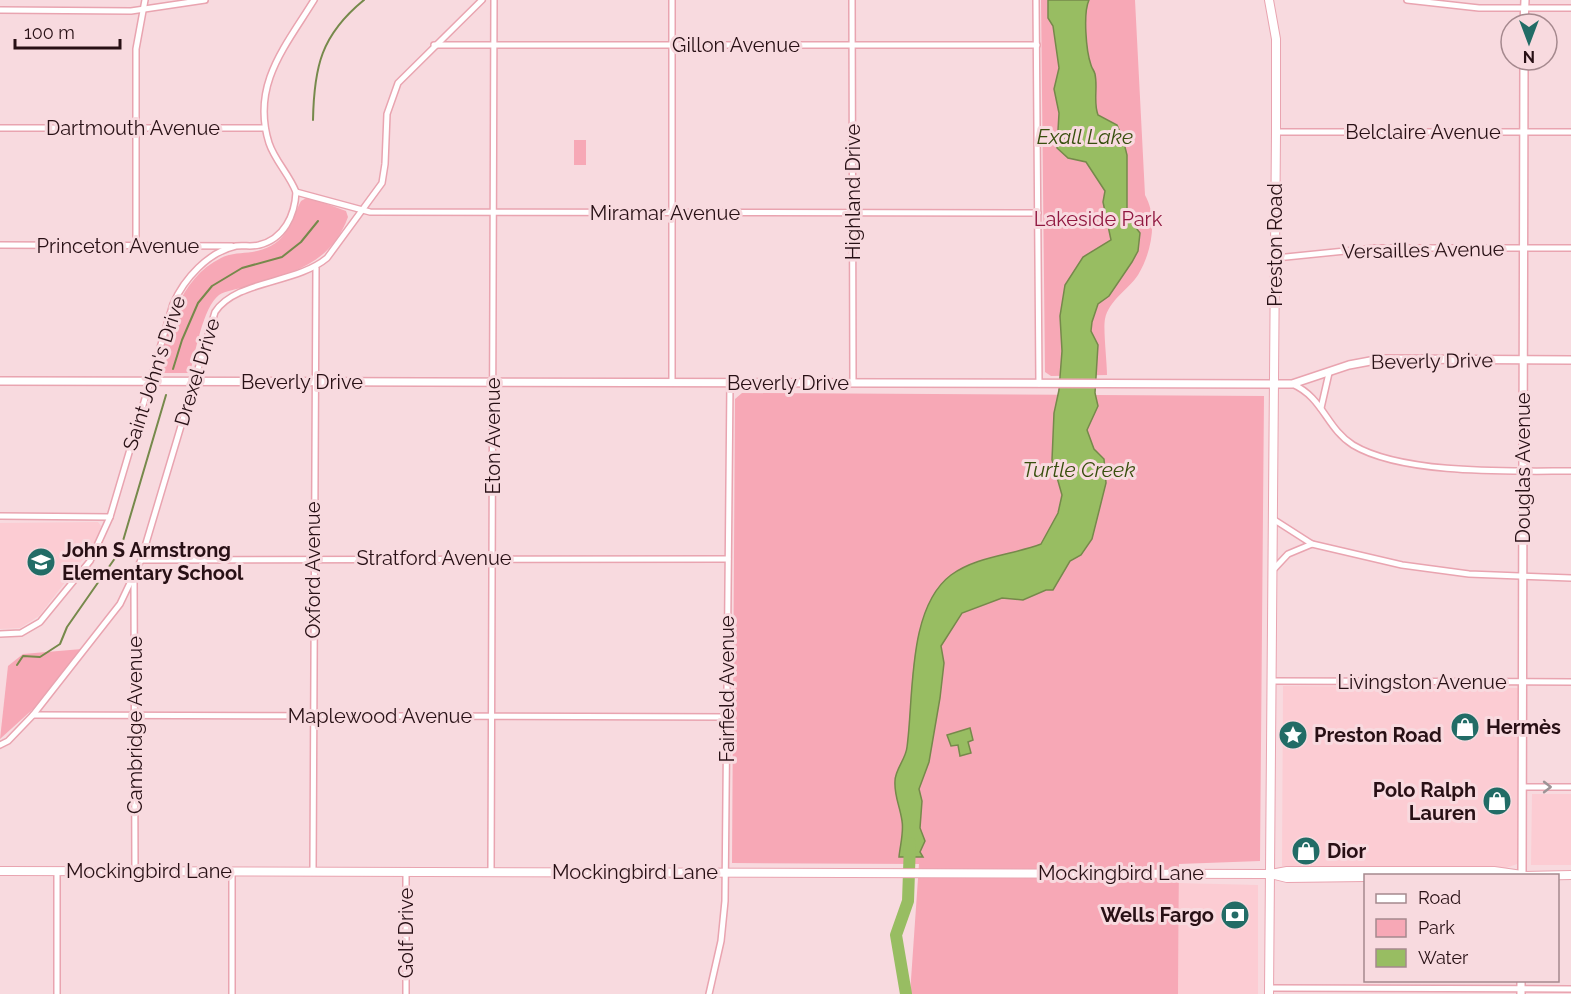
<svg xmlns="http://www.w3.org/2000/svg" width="1571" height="994" font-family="Raleway,sans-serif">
<rect width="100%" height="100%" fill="#f8dadf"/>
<g fill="#fcccd3">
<polygon points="98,522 101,526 93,546 39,616 20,628 0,629 0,523"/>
<polygon points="1283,686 1518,688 1517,864 1506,868 1282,866"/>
<polygon points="1532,794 1571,794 1571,865 1531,865"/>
<polygon points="1179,883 1258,885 1258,994 1178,994"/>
</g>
<g fill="#f7a8b6">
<path d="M1041,0h94l10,195c13,23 7,57 -7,80 -10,15 -29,25 -33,44 -2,10 2,43 2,56l-56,1 -6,-4z"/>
<rect x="574" y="140" width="12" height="25"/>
<path d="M308,197l38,14 2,6c-18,49 -58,56 -103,70 -7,2 -20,4 -26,8 -16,12 -24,59 -29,78h-31c7,-41 20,-95 62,-115 11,-6 24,-4 36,-7 30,-7 32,-27 44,-50z"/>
<polygon points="742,393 1264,396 1260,861 1179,864 1178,994 910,994 919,864 732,863 735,399"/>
<polygon points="82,649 33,709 0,739 8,666 23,654"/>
</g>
<g fill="#98bd62" stroke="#76894b" stroke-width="1.5">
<path d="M1048,0h41c-6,13 -3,51 2,65 1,4 3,5 4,9 3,14 -2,28 3,41l19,10 6,14 4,16v61l13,17 -2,18 -6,11 -23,34 -11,8 -6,18 -1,9 7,14 -3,48 3,13 -11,24 7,19 10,10 2,24 -14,56 -11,16 -11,6 -17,29h-7l-23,10 -21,-2 -40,15 -21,33 3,17 -4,35 -11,64 -10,27 3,12 -2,27 5,13 -5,11 3,5h-24c1,-11 5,-25 3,-36 -2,-15 -8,-25 -7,-40 0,-12 11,-22 12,-34 7,-50 0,-139 44,-172 26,-19 62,-20 90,-31l17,-31 4,-18 -10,-35 2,-47 5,-23 3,-39 -2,-35 5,-31 18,-28 28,-17 -8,-38 2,-11 -19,-29 -18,-4 -11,-10 2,-35 -5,-24 5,-21 -6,-42 -5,-8z"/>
<polygon points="970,728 973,740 968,742 971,753 960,756 958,745 951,746 947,735"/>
</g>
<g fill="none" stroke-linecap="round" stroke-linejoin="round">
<g stroke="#76894b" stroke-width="2">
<path d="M313,120c1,-53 8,-85 51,-120"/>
<polyline points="173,369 182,340 198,303 212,286 242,268 282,257 301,242 318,221"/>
<polyline points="17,665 23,656 40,657 60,644 67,627 120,551 166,395"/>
</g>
<polyline stroke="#98bd62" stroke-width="12" points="906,994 896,935 908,901 910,843"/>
<g stroke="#e9a4b0" stroke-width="8">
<g id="minor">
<polyline points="852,0 853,383"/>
<polyline points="1036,0 1039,384"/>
<polyline points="1407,0 1479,8 1571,8"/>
<polyline points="0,10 131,11 205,0"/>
<polyline points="434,45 1037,45"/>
<polyline points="0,128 265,128"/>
<polyline points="1276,132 1571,132"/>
<polyline points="296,192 370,212 1038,213"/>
<polyline points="0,245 232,246"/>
<polyline points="136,245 136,49 145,0"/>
<polyline points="1276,258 1375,248 1571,248"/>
<polyline points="672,383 672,0"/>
<path d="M1292,384c31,13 34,44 61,61 50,30 160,26 218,26"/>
<polyline points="1321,408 1329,373"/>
<polyline points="0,516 110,517"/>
<polyline points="1273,519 1312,544 1402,565 1469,574 1571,578"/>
<polyline points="141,560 728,559"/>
<polyline points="1273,570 1288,554 1312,544"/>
<polyline points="134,580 135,871"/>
<path d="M0,634l21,-1 19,-11 50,-61 20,-44 63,-213c11,-25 35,-52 63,-58 8,-1 16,1 23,-1 25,-6 36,-30 37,-53 -7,-18 -21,-31 -27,-49 -18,-58 16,-96 45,-143"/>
<polyline points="1273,681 1571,682"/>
<polyline points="33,715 727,717"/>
<path d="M0,745l8,-4 25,-26 87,-111 21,-44 74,-248c21,-32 81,-28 112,-54l55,-75 3,-19 2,-50 11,-31 84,-83"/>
<polyline points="1524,787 1571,787"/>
<polyline points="57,871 57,994"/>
<polyline points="313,871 316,268"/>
<polyline points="491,872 494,0"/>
<polyline points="1269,988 1571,989"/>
<polyline points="232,994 232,872"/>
<polyline points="406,994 406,872"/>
<polyline points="709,994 721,941 725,901 730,383"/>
</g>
</g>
<g stroke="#e9a4b0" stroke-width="10">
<g id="tertiary">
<polyline points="1524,24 1525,0"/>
<polyline points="0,381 1292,384 1349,365 1381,359 1571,360"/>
<polyline points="1522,876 1524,60"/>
<polyline points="1521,994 1521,980"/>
</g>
</g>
<g stroke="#e9a4b0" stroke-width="10">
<g id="secondary">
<polyline points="1269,0 1276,39 1276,132 1269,994"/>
<polyline points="0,871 1270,874 1287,871 1494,871 1522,875"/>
<polyline points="1275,875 1287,878 1366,877"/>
<polyline points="1520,876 1571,875"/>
</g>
</g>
<use href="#minor" stroke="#fff" stroke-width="5"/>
<use href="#tertiary" stroke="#fff" stroke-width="7"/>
<use href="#secondary" stroke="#fff" stroke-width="8"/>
</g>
<defs><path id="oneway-chevron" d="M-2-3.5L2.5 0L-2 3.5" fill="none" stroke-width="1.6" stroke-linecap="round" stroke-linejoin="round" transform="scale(1.5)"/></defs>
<use stroke="#9e9396" href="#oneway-chevron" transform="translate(1547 787)"/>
<defs>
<g id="school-disc" transform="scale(1.5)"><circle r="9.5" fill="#226c66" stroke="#f8dadf"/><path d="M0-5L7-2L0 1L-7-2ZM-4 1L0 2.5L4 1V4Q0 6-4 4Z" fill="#fff"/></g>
<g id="shop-disc" transform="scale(1.5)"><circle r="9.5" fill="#226c66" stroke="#f8dadf"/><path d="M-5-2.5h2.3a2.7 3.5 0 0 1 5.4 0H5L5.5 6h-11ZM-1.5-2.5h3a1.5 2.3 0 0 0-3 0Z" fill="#fff"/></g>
<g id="sight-disc" transform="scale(1.5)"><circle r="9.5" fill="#226c66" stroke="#f8dadf"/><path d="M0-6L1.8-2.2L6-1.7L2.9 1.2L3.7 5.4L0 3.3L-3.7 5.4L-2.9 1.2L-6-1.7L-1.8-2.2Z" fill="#fff"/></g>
<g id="bank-disc" transform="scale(1.5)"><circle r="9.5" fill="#226c66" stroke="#f8dadf"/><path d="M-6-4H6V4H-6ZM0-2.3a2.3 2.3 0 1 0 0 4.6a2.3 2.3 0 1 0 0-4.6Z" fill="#fff"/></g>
</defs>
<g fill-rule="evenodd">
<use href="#school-disc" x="41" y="562"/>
<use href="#shop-disc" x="1465" y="727"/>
<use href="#sight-disc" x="1293" y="735"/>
<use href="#shop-disc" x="1497" y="801"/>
<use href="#shop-disc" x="1306" y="851"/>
<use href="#bank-disc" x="1235" y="915"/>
</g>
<g text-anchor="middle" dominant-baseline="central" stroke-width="6" stroke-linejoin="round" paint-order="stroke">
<g font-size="20" fill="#281015" stroke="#f8dadf">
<text x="736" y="45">Gillon Avenue</text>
<text x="133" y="128">Dartmouth Avenue</text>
<text x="1423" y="132">Belclaire Avenue</text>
<text transform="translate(853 192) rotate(-90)">Highland Drive</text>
<text x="665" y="213">Miramar Avenue</text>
<text transform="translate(1275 245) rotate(-90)">Preston Road</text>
<text x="118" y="246">Princeton Avenue</text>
<text transform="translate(1423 250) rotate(-1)">Versailles Avenue</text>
<text transform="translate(1432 361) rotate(-1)">Beverly Drive</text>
<text transform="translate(197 372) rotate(-73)">Drexel Drive</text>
<text transform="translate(154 373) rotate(-72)">Saint John's Drive</text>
<text x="302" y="382">Beverly Drive</text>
<text x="788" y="383">Beverly Drive</text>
<text transform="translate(493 436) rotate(-90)">Eton Avenue</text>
<text transform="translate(1523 468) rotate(-90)">Douglas Avenue</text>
<text x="434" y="558">Stratford Avenue</text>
<text transform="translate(313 570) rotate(-90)">Oxford Avenue</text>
<text x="1422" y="682">Livingston Avenue</text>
<text transform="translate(727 689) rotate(-90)">Fairfield Avenue</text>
<text x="380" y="716">Maplewood Avenue</text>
<text transform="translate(135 725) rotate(-90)">Cambridge Avenue</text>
<text x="149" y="871">Mockingbird Lane</text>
<text x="635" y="872">Mockingbird Lane</text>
<text x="1121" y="873">Mockingbird Lane</text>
<text transform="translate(406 933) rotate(-90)">Golf Drive</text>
</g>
<g font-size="20" fill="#901740" stroke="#f8dadf">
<text x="1098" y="219">Lakeside Park</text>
</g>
<g font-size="20" font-weight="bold" fill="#281015" stroke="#f8dadf" text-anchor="start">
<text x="62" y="550">John S Armstrong<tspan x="62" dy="23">Elementary School</tspan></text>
<text x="1486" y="727">Hermès</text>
<text x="1314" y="735">Preston Road</text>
<text x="1476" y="790" text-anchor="end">Polo Ralph<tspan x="1476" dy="23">Lauren</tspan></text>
<text x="1327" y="851">Dior</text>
<text x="1214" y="915" text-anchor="end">Wells Fargo</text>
</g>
<g font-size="21" font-style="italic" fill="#384f0e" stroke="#f8dadf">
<text x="1085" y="136">Exall Lake</text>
<text x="1079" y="469">Turtle Creek</text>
</g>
</g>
<rect x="1364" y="874" width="195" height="108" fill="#f8dadf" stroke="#a5898e" stroke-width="1.5"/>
<rect x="1376" y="894" width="30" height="9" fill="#ffffff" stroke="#a5898e" stroke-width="1.5"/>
<text x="1418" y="904" font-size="18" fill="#281015">Road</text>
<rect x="1376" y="919" width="30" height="18" fill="#f7a8b6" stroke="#a5898e" stroke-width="1.5"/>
<text x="1418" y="934" font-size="18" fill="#281015">Park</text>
<rect x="1376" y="949" width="30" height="18" fill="#98bd62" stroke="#a5898e" stroke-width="1.5"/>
<text x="1418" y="964" font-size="18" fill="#281015">Water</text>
<g transform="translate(1529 42) rotate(180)"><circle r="28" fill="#f8dadf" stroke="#a5898e" stroke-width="1.5"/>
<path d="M0-4.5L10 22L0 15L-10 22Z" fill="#226c66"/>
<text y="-9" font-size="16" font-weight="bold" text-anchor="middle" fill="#281015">N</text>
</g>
<path d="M15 39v9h105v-9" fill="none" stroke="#281015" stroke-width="3"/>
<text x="24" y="39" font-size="18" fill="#281015" stroke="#f8dadf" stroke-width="4.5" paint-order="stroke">100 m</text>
</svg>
